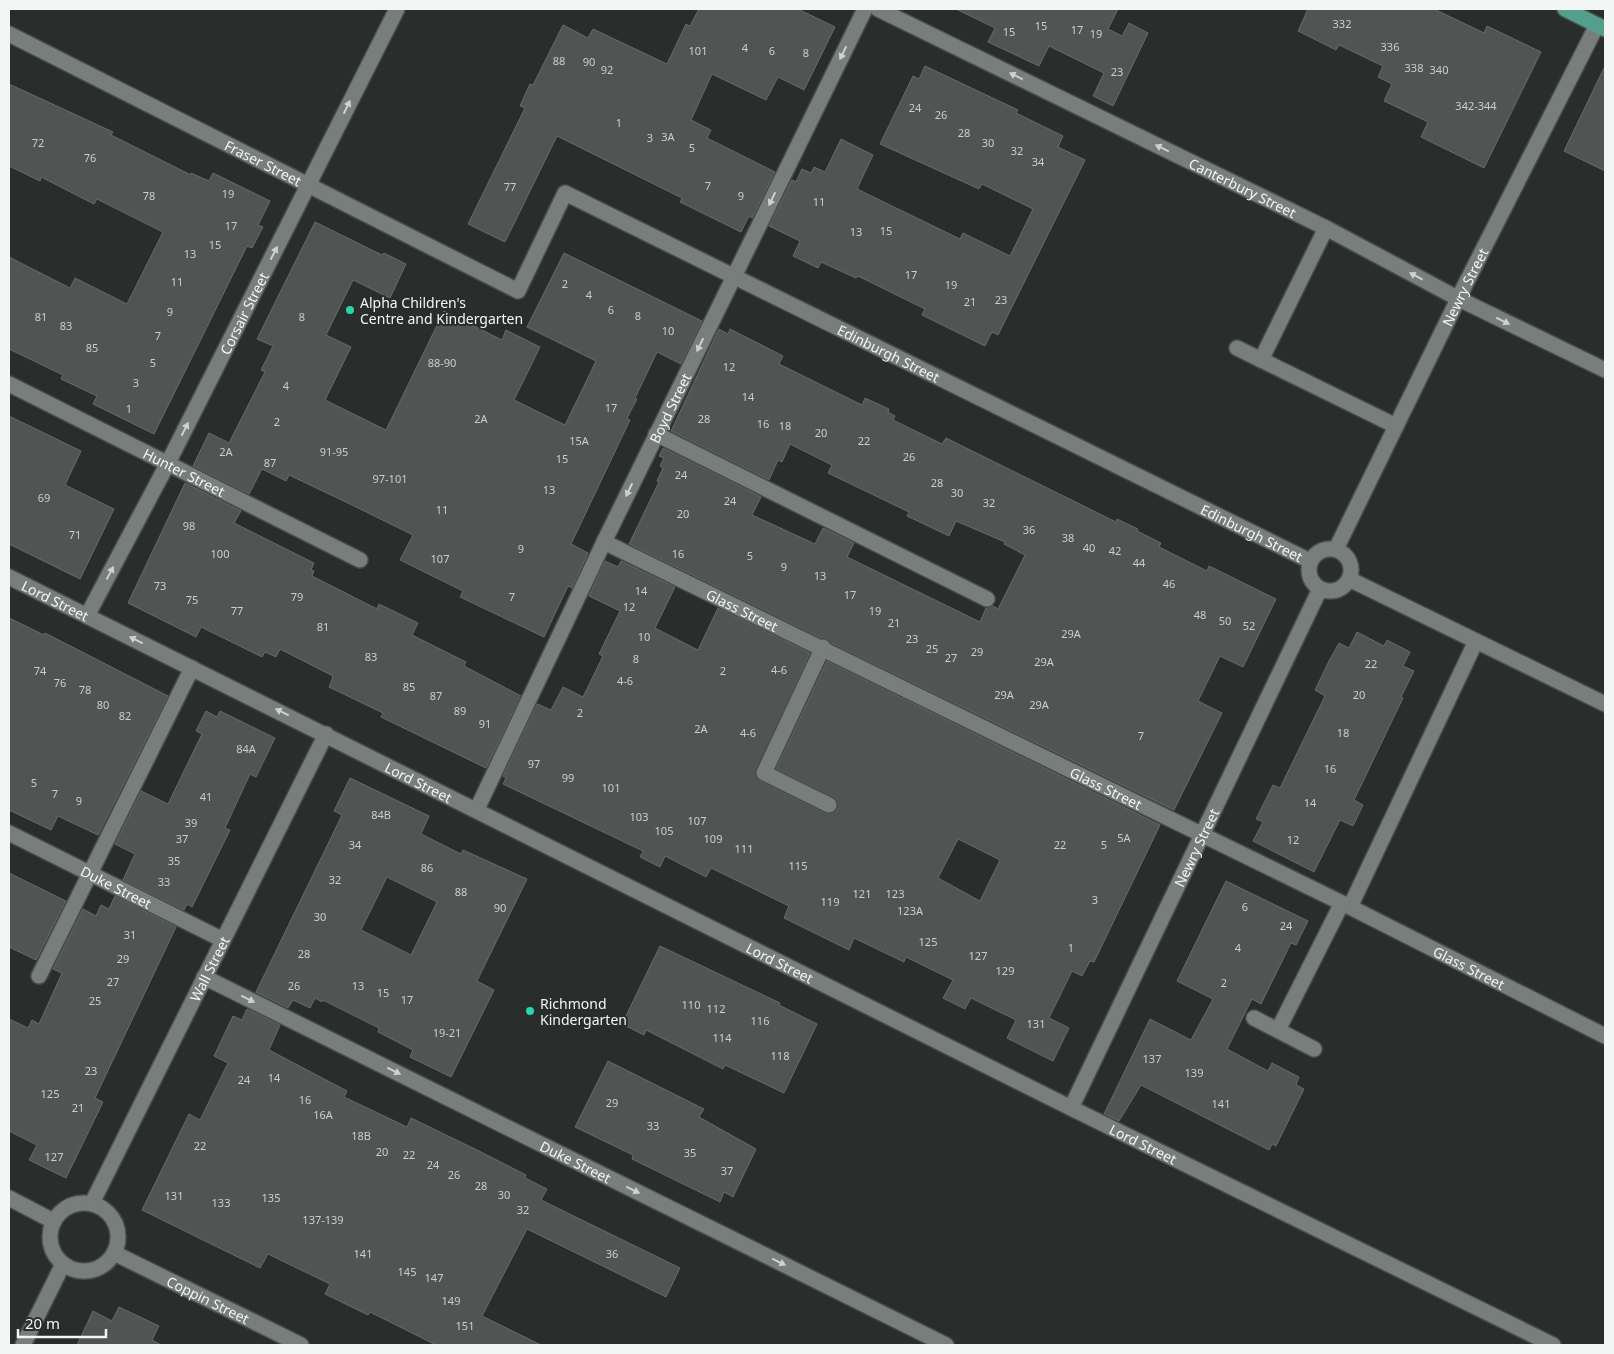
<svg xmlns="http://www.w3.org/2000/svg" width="1614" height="1354" font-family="'Noto Sans',sans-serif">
<rect width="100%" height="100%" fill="#292d2c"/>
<g fill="#505553" stroke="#666c6a" fill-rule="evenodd">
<polygon points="699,9 798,9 835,27 804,90 778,77 766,100 712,74 691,120 711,130 707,138 775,172 752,218 749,216 741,232 680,202 682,198 557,136 505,242 468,224 525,108 520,106 530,84 533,85 563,25 588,38 593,29 667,64 686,24 690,26"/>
<polygon points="956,9 1118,9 1108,29 1122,36 1129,23 1148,33 1113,106 1093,96 1104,73 1049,46 1039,66 988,42 995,28"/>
<polygon points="1308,9 1434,9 1484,33 1487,26 1541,52 1484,168 1421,137 1428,122 1384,101 1392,84 1378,77 1383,66 1339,45 1336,50 1298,31"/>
<polygon points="925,66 1018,110 1016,113 1063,136 1058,147 1085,160 998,335 992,332 985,346 922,315 925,309 858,276 856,278 821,262 818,268 793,256 800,241 769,226 792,180 796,182 802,169 811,173 814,167 825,172 841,139 873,155 857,189 960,239 963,233 1010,256 1033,209 982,184 979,189 880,144 913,76 919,79"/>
<polygon points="1605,66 1605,171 1564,151"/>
<polygon points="9,84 113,132 111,135 191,175 191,173 209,181 213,173 270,201 258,225 263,227 252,248 247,246 154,434 93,404 97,396 61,379 63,375 9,349 9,257 70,288 75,278 127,304 163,232 97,199 94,204 41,177 40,181 9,166"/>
<polygon points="315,222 382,255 384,253 406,264 390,298 353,280 326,335 351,347 325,400 386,430 444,311 502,340 506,330 540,347 514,400 565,425 596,361 527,327 564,253 702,321 681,364 657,352 635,398 637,399 627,418 630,420 571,544 588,553 572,588 568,586 544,637 460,597 463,591 400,560 413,535 352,505 289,475 286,481 262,469 249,494 193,466 209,433 229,443 265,372 261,370 273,346 257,339"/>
<polygon points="719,329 728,334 730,329 783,356 779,364 862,405 865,398 889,409 888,412 895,416 893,420 942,444 946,438 1116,522 1117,519 1138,529 1137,531 1161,543 1159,547 1207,571 1209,566 1276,599 1243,667 1220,656 1198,701 1222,713 1174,810 831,643 827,639 821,638 629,544 659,482 657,481 663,468 660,466 664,458 659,456 663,448 761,497 752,515 815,544 823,528 854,543 847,557 980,622 986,608 993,606 998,609 1025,555 1004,544 1005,542 956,521 949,536 907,516 909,512 828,473 832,465 790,444 782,462 778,460 769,480 671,431"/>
<polygon points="9,416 81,451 65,485 114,509 80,579 9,544"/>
<polygon points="185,483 241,511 234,523 314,563 311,570 314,571 312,576 377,609 379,604 418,623 412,635 466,662 464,666 521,696 486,768 381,717 383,713 329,687 333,677 331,675 280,649 276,657 265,652 262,657 201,627 196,637 128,603"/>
<path d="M605,561l13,6 3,-6 54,26 -20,41 43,22 20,-42 92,45 -55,121 5,7 65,32 5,1 7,-4 -1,-11 -60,-30 51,-108 333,164 -66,137 -4,-1 -8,15 -10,-5 -23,47 20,10 -16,33 -46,-23 9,-18 -45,-22 -6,11 -22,-11 10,-18 -47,-23 -2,5 -50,-24 -5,12 -65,-32 5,-12 -78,-38 -5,9 -41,-21 -5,11 -20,-10 3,-6 -140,-67 3,-6 -3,-2 34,-72 14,6 12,-23 20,10 20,-41 -4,-2 21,-43 -31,-15zM958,839l42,21 -20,41 -42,-23z"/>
<polygon points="9,618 44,635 45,633 168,696 98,835 58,816 51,830 9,810"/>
<polygon points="1357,632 1384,646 1387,640 1410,652 1403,666 1414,671 1401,697 1403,698 1354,800 1363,805 1353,826 1340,820 1314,872 1253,841 1263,822 1256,819 1273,785 1280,788 1325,696 1315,690 1329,661 1339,643 1349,648"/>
<polygon points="206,711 217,717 220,711 275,738 256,777 250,774 225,828 230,830 192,907 187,904 184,910 123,880 135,854 115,844 141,791 168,804 202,734 196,731"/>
<path d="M350,778l79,38 -8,18 40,20 2,-4 64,29 -50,102 17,9 -43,87 -41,-20 3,-7 -35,-18 1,-4 -56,-28 -1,2 -7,-4 -5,10 -17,-8 -5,8 -32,-16 86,-177 -8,-4zM387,877l50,25 -26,53 -50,-25z"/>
<polygon points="9,873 66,901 36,960 9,947"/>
<polygon points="1226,881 1308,921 1296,945 1291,943 1261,1004 1252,999 1227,1049 1268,1071 1272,1063 1299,1077 1296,1085 1304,1089 1276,1146 1272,1144 1269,1150 1141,1085 1119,1121 1104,1114 1150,1019 1191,1040 1213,999 1177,981"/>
<polygon points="115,896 176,927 95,1098 103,1102 66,1178 29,1160 37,1145 9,1131 9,1019 28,1028 32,1020 39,1024 62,973 53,969 83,909 96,916 101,905 109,909"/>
<polygon points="660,946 780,1003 779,1005 817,1024 784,1093 725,1065 723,1069 646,1030 644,1035 622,1024"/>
<polygon points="247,1009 280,1025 269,1050 347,1091 344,1097 407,1127 411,1118 479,1151 526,1175 525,1178 547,1189 541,1200 680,1268 666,1297 527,1229 482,1316 541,1345 436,1345 370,1312 368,1315 325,1294 330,1284 268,1254 260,1268 142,1210 189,1114 200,1120 228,1063 214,1056 233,1016 242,1020"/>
<polygon points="608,1061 704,1109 699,1117 756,1149 733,1197 724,1192 720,1202 632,1159 633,1155 575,1127"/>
<polygon points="119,1307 159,1326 152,1340 161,1345 77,1345 93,1311 112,1321"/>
</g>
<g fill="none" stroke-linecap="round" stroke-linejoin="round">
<g stroke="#474c4a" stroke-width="18">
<g id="minor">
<path id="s1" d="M878,9l448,219 133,71 146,71"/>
<path id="s2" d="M9,34l509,257 47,-98 745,368"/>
<polyline points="1237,348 1396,426"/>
<polyline points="1261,360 1326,228"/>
<path id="s3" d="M9,384l351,176"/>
<polyline points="656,434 987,599"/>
<path id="s4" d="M604,542l746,365 255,129"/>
<circle cx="1330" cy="570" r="21"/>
<path id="s5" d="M1336,549l128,-262 133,-262"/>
<path id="s6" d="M9,577l1062,531 482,237"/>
<polyline points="1349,579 1605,704"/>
<path id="s7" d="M87,616l81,-153 229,-454"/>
<polyline points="823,647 764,773 829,805"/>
<path id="s8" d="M477,809l127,-267 261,-533"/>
<path id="s9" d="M9,833l214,107"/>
<polyline points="1350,907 1476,641"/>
<polyline points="39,976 192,668"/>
<path id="s10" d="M204,977l742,368"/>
<polyline points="1254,1018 1314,1049"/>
<polyline points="1278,1030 1342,903"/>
<path id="s11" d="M1071,1108l249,-519"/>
<polyline points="9,1198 53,1221"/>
<circle cx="84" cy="1237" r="34"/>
<path id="s12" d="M92,1203l234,-469"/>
<path id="s13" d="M114,1253l187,92"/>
<polyline points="23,1345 63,1264"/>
</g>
</g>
<g stroke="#474c4a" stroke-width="18">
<polyline id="major" points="1565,9 1605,29"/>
</g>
<use href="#minor" stroke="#787e7c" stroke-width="15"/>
<use href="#major" stroke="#539f8b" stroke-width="15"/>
</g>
<defs><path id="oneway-solid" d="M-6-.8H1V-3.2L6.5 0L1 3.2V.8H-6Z" transform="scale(1.25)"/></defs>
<g fill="#cdd2d0">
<use href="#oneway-solid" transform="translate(843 53) rotate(116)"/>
<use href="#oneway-solid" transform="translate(1016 76) rotate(-154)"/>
<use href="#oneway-solid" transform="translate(347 107) rotate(-64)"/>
<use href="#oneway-solid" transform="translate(1162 148) rotate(-154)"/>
<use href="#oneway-solid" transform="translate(772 199) rotate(116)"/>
<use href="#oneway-solid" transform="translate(274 253) rotate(-63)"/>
<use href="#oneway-solid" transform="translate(1416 276) rotate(-152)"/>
<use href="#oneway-solid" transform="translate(1503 321) rotate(26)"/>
<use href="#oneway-solid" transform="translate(700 345) rotate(116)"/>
<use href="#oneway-solid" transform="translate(185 429) rotate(-63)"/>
<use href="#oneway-solid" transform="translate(629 490) rotate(116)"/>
<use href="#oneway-solid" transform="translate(110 573) rotate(-62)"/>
<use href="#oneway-solid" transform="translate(136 640) rotate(-154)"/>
<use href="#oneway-solid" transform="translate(282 712) rotate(-154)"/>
<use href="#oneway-solid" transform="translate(248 999) rotate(26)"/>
<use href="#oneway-solid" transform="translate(394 1071) rotate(26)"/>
<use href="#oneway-solid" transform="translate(633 1190) rotate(26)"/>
<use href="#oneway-solid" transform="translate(779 1262) rotate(26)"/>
</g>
<g fill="#28d5ad" stroke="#292d2c" stroke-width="2">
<circle cx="350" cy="310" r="5"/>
<circle cx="530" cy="1011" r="5"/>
</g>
<g text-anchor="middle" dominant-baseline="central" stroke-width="4" stroke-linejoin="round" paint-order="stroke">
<g font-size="11" fill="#cacecc">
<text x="1342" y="23">332</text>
<text x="1041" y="25">15</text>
<text x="1077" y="29">17</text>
<text x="1009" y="31">15</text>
<text x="1096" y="33">19</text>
<text x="1390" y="46">336</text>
<text x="745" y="47">4</text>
<text x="698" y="50">101</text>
<text x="772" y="50">6</text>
<text x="806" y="52">8</text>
<text x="559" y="60">88</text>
<text x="589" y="61">90</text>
<text x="1414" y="67">338</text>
<text x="607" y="69">92</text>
<text x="1439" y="69">340</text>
<text x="1117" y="71">23</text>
<text x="1476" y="105">342-344</text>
<text x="915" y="107">24</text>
<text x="941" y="114">26</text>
<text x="619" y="122">1</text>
<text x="964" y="132">28</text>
<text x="668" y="136">3A</text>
<text x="650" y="137">3</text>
<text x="38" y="142">72</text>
<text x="988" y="142">30</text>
<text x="692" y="147">5</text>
<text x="1017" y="150">32</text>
<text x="90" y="157">76</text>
<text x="1038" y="161">34</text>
<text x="708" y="185">7</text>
<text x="510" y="186">77</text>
<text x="228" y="193">19</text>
<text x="149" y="195">78</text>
<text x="741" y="195">9</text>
<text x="819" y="201">11</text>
<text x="231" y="225">17</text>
<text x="886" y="230">15</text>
<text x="856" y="231">13</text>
<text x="215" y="244">15</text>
<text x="190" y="253">13</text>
<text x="911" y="274">17</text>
<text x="177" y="281">11</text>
<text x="565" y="283">2</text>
<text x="951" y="284">19</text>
<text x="589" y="294">4</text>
<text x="1001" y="299">23</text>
<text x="970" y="301">21</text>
<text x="611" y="309">6</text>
<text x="170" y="311">9</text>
<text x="638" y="315">8</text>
<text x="41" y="316">81</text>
<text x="302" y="316">8</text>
<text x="66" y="325">83</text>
<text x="668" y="330">10</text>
<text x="158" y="335">7</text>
<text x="92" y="347">85</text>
<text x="153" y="362">5</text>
<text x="442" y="362">88-90</text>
<text x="729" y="366">12</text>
<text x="136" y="382">3</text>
<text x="286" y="385">4</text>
<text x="748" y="396">14</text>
<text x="611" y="407">17</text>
<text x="129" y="408">1</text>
<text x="481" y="418">2A</text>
<text x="704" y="418">28</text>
<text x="277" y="421">2</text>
<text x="763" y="423">16</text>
<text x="785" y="425">18</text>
<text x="821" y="432">20</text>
<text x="579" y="440">15A</text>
<text x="864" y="440">22</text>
<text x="226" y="451">2A</text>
<text x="334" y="451">91-95</text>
<text x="909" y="456">26</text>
<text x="562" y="458">15</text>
<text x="270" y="462">87</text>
<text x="681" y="474">24</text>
<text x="390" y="478">97-101</text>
<text x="937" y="482">28</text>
<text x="549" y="489">13</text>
<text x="957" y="492">30</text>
<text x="44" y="497">69</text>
<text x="730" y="500">24</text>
<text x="989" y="502">32</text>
<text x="442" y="509">11</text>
<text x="683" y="513">20</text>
<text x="189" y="525">98</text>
<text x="1029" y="529">36</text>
<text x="75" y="534">71</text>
<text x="1068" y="537">38</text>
<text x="1089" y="547">40</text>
<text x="521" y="548">9</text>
<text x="1115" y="550">42</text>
<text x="220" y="553">100</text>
<text x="678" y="553">16</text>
<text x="750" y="555">5</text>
<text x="440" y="558">107</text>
<text x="1139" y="562">44</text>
<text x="784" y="566">9</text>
<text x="820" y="575">13</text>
<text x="1169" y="583">46</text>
<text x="160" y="585">73</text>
<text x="641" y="590">14</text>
<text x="850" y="594">17</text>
<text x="297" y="596">79</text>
<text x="512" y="596">7</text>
<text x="192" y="599">75</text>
<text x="629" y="606">12</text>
<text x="237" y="610">77</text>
<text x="875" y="610">19</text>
<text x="1200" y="614">48</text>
<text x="1225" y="620">50</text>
<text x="894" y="622">21</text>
<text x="1249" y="625">52</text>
<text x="323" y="626">81</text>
<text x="1071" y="633">29A</text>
<text x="644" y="636">10</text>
<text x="912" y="638">23</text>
<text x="932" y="648">25</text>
<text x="977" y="651">29</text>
<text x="371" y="656">83</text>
<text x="951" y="657">27</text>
<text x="636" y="658">8</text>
<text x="1044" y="661">29A</text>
<text x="1371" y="663">22</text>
<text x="779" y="669">4-6</text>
<text x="40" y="670">74</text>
<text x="723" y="670">2</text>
<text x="625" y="680">4-6</text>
<text x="60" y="682">76</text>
<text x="409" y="686">85</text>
<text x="85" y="689">78</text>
<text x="1004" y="694">29A</text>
<text x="1359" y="694">20</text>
<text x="436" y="695">87</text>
<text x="103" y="704">80</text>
<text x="1039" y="704">29A</text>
<text x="460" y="710">89</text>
<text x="580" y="712">2</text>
<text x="125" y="715">82</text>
<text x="485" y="723">91</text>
<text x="701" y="728">2A</text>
<text x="748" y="732">4-6</text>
<text x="1343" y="732">18</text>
<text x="1141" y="735">7</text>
<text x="246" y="748">84A</text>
<text x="534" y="763">97</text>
<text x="1330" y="768">16</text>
<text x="568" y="777">99</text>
<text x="34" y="782">5</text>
<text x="611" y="787">101</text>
<text x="55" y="793">7</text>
<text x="206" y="796">41</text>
<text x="79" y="800">9</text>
<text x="1310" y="802">14</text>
<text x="381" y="814">84B</text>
<text x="639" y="816">103</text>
<text x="697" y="820">107</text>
<text x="191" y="822">39</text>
<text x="664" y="830">105</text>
<text x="1124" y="837">5A</text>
<text x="182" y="838">37</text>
<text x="713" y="838">109</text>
<text x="1293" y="839">12</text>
<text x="355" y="844">34</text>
<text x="1060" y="844">22</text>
<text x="1104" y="844">5</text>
<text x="744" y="848">111</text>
<text x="174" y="860">35</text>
<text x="798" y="865">115</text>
<text x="427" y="867">86</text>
<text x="335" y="879">32</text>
<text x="164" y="881">33</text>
<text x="461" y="891">88</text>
<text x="862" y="893">121</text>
<text x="895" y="893">123</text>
<text x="1095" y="899">3</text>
<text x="830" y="901">119</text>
<text x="1245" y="906">6</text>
<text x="500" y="907">90</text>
<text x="910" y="910">123A</text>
<text x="320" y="916">30</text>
<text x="1286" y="925">24</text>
<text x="130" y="934">31</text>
<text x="928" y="941">125</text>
<text x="1071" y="947">1</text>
<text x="1238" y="947">4</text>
<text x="304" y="953">28</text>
<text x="978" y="955">127</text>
<text x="123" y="958">29</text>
<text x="1005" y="970">129</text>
<text x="113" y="981">27</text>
<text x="1224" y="982">2</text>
<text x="294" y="985">26</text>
<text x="358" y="985">13</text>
<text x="383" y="992">15</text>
<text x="407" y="999">17</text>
<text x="95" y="1000">25</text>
<text x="691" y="1004">110</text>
<text x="716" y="1008">112</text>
<text x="760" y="1020">116</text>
<text x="1036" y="1023">131</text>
<text x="447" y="1032">19-21</text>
<text x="722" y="1037">114</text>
<text x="780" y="1055">118</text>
<text x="1152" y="1058">137</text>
<text x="91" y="1070">23</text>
<text x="1194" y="1072">139</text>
<text x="274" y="1077">14</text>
<text x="244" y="1079">24</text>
<text x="50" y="1093">125</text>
<text x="305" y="1099">16</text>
<text x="612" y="1102">29</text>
<text x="1221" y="1103">141</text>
<text x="78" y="1107">21</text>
<text x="323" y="1114">16A</text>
<text x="653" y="1125">33</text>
<text x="361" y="1135">18B</text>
<text x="200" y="1145">22</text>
<text x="382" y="1151">20</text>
<text x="690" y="1152">35</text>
<text x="409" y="1154">22</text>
<text x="54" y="1156">127</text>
<text x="433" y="1164">24</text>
<text x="727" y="1170">37</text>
<text x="454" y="1174">26</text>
<text x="481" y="1185">28</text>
<text x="504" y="1194">30</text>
<text x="174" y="1195">131</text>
<text x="271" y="1197">135</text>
<text x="221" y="1202">133</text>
<text x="523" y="1209">32</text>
<text x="323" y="1219">137-139</text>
<text x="363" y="1253">141</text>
<text x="612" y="1253">36</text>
<text x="407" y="1271">145</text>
<text x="434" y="1277">147</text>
<text x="451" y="1300">149</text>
<text x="465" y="1325">151</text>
</g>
<g font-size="14" fill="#f2f6f4" stroke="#292d2c">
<text stroke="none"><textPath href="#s2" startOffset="285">Fraser Street</textPath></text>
<text stroke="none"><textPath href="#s1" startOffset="406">Canterbury Street</textPath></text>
<text stroke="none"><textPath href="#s5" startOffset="292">Newry Street</textPath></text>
<text stroke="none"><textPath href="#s7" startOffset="341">Corsair Street</textPath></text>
<text stroke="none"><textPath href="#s2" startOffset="1040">Edinburgh Street</textPath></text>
<text stroke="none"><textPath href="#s8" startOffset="445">Boyd Street</textPath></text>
<text stroke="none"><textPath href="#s3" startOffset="196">Hunter Street</textPath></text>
<text stroke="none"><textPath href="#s2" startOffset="1445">Edinburgh Street</textPath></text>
<text stroke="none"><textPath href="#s6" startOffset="52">Lord Street</textPath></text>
<text stroke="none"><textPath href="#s4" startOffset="154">Glass Street</textPath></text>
<text stroke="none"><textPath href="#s6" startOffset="458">Lord Street</textPath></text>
<text stroke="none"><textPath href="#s4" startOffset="559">Glass Street</textPath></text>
<text stroke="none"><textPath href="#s11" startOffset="289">Newry Street</textPath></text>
<text stroke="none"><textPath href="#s9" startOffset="120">Duke Street</textPath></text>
<text stroke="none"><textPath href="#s6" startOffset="862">Lord Street</textPath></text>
<text stroke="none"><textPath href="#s4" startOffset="964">Glass Street</textPath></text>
<text stroke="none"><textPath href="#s12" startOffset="262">Wall Street</textPath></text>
<text stroke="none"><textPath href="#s6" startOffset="1268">Lord Street</textPath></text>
<text stroke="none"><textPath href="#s10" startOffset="415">Duke Street</textPath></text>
<text stroke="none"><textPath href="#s13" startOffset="105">Coppin Street</textPath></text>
</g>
<g font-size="14" fill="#f2f6f4" stroke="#292d2c" text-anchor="start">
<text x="360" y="302">Alpha Children's<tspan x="360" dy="16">Centre and Kindergarten</tspan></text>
<text x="540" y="1003">Richmond<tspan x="540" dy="16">Kindergarten</tspan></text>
</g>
</g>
<rect width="1614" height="1354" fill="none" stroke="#f2f6f4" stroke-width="20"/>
<path d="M18 1329v8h88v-8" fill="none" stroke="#f2f6f4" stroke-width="2.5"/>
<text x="25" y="1329" font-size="15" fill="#f2f6f4" stroke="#292d2c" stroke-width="4" paint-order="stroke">20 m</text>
</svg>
